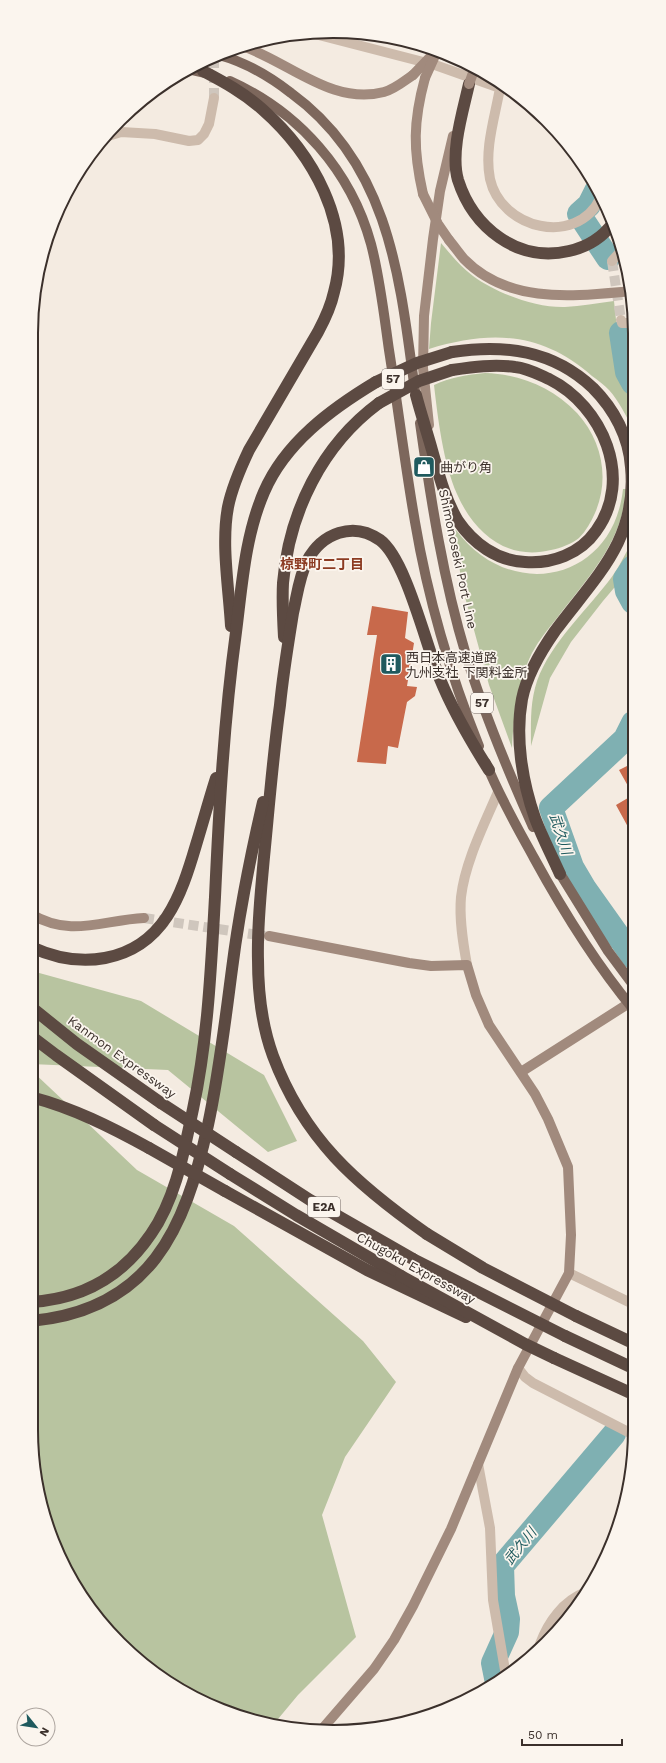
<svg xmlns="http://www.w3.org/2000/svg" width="666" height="1763" font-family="'Work Sans','Noto Sans JP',sans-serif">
<rect width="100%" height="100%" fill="#f4ebe1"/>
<g fill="#b8c4a0">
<path d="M441,243c10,12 20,24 32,33 23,17 63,32 92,31 16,-1 32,-4 49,-6l3,28 3,5 4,37 9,17v41c-7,-13 -14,-28 -24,-39 -5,-5 -11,-10 -17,-14 -50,-44 -101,-46 -163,-27l2,-26z"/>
<path d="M485,373c35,1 67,14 92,40 25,27 33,66 18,100 -4,9 -9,18 -16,25 -8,6 -18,10 -28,12 -44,11 -77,-17 -94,-56 -14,-32 -19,-75 -23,-109 17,-8 33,-10 51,-12z"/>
<path d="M623,489h3c-3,53 -38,88 -69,129 -9,11 -18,22 -25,35 -15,31 -18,61 -20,95l-23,-63 -27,-99 -8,-57 2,1c54,73 157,52 167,-41z"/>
<path d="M633,540v32l-6,9 -13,7 -11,13 -32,41 -21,36 -19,68c0,-20 -1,-39 4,-58 10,-39 49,-75 73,-106 10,-12 17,-28 25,-42z"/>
<polygon points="32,971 141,1001 264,1075 297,1141 268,1152 168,1070 31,1064"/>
<polygon points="31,1070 137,1170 234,1226 363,1341 396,1382 345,1457 322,1515 356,1637 298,1695 273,1725 236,1716 182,1692 106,1629 71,1581 47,1527 31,1430"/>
</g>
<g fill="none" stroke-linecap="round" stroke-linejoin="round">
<g stroke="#7fb0b2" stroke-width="24">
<polyline points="596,191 589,205 579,214 608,258"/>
<polyline points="621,333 627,372 633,383"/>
<polyline points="633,567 625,579 627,591 633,602"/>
<polyline points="633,723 625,739 551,808 572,867 585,889 634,958"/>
<polyline points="497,1683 493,1663 507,1632 508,1619 503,1596 502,1566 614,1434"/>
</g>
</g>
<g fill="#c8694b">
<polygon points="372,606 408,612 405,638 414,643 407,686 417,687 415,696 407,702 398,748 388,746 386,764 357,762 377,635 367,635"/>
<polygon points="633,763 634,795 634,838 616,805 633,795 619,770"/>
</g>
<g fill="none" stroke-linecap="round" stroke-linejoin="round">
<g stroke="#cfc6bd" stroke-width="10" stroke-dasharray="10 5" stroke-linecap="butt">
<polyline points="214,98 214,57"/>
<polyline points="612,261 621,320"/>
</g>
<polyline stroke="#cfc6bd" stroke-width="10" stroke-dasharray="10 5" stroke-linecap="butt" points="144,918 265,936"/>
<g stroke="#cdbbac" stroke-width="10">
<path d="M311,33l124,32 65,23c-5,29 -16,61 -10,91 11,50 86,68 110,20"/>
<polyline points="105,137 121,132 155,134 189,141 198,140 204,134 209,124 214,98"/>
<polyline points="612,261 621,251"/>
<polyline points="621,320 622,323 632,323"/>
<path d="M467,965c-4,-22 -8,-46 -6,-68 4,-35 23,-72 37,-105"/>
<polyline points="569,1273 635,1305"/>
<polyline points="518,1368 525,1377 533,1383 634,1435"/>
<polyline points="478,1464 490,1528 493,1600 506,1676"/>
<path d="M540,1644c8,-22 23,-43 46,-52"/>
</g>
<g stroke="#a18a7d" stroke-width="10">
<path d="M242,46c46,15 90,60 142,46 11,-3 20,-11 29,-17"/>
<path d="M423,194c-10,-44 -10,-72 2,-116"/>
<path d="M449,240c5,6 10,13 15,19 45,46 110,37 168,32"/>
<polyline points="429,425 423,368 424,316 433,239 440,191 453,136"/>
<path d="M31,914c40,24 71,6 113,4"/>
<polyline points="269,936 409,963 431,966 467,965 476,995 489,1025 535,1094 548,1119 568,1167 571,1235 569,1273 518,1368 451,1529 413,1606 394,1640 374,1669 323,1728"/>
<polyline points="521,1072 634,1000"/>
</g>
<g stroke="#7d675c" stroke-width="10">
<path d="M219,55c26,7 50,21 72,38 99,72 109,186 124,298"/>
<polyline points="188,69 210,74"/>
<path d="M230,81c69,31 121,90 141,163 9,34 13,71 18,106 9,57 16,115 26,172 13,77 35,152 64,224"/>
<path d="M420,423c11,78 23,156 46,232 18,59 42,116 67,172"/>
<path d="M486,763c13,33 31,64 48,95 29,53 61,105 100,152"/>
<polyline points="556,867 608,951 634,986"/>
</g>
<g stroke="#5c4a42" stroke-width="12">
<path d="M203,71c21,11 41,22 59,38 50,44 91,114 72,183 -3,14 -9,27 -16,40l-69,118c-9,19 -17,37 -21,57 -7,37 1,82 3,119"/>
<path d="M469,84c-6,27 -19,68 -11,96 15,47 59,83 111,71 18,-4 33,-13 44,-28"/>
<path d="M452,352c52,-8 101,-2 141,36 21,21 36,49 38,79 7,73 -36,110 -76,164 -14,20 -28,43 -33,68 -7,38 0,82 13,119 7,19 17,38 25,56"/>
<path d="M416,395c5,19 11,37 16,55 7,25 13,49 26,71 15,22 39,40 67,41 27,2 55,-8 71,-31 38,-52 7,-125 -47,-152 -11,-5 -22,-11 -34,-12 -21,-3 -42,0 -63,3"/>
<path d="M284,637c-1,-18 -2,-36 -1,-54 6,-71 39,-138 96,-180"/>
<path d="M31,947c24,11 48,16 74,11 59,-11 76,-62 91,-113 7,-23 13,-45 20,-67"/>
<polyline points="31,1007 77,1044 161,1103"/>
<polyline points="31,1036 56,1055 154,1125"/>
<path d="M31,1097c42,11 80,30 118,51"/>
<polyline points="236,1152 310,1200 413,1259"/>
<polyline points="230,1174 296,1215 401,1276"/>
<polyline points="225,1191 367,1270 466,1317"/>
<path d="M427,1234c-71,-50 -123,-95 -154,-178 -11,-30 -15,-64 -15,-96 -1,-35 3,-69 6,-103 5,-51 9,-102 16,-152 3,-31 8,-61 13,-92 4,-17 6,-36 14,-52 15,-28 46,-40 73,-21 26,19 46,106 60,139 13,32 30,61 49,91"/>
<path d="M31,1302c51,-3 91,-25 120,-68 25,-36 33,-83 42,-125 15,-70 18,-141 22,-212 4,-88 9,-177 21,-265 6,-47 9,-96 28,-140 21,-49 67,-83 112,-110"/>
<polyline points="576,1316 635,1344"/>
<path d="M31,1321c119,-11 154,-91 177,-196 11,-51 17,-103 24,-156 7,-56 18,-111 31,-167"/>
<polyline points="565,1336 635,1369"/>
<polyline points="554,1358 635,1395"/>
</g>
<g stroke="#a18a7d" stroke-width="10">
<polyline points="413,75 435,52"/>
<polyline points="425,78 434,58"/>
<polyline points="469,84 474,70"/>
<polyline points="423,194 438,224 449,240"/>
</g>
<g stroke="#5c4a42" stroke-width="12">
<polyline points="376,382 417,363 452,352"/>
<polyline points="379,403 419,381 452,370"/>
<polyline points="161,1103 236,1152"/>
<polyline points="154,1125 230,1174"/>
<polyline points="149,1148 225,1191"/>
<polyline points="427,1234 483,1268 576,1316"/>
<polyline points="413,1259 565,1336"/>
<polyline points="401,1276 525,1344 554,1358"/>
</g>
</g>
<defs>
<g id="shop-square" transform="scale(1.15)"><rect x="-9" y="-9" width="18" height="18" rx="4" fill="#1f5a5e" stroke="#fbf5ee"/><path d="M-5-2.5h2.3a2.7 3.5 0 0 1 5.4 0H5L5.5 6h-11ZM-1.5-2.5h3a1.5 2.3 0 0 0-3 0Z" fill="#fff"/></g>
<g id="building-square" transform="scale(1.15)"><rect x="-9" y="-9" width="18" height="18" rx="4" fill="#1f5a5e" stroke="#fbf5ee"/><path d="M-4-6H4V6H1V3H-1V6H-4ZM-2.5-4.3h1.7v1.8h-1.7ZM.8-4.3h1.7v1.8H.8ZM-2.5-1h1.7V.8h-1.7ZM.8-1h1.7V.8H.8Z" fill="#fff"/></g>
</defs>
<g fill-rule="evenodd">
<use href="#shop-square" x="424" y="467"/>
<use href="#building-square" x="391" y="664"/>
</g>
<g text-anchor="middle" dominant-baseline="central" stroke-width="3.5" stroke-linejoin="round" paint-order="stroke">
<g fill="#fbf5ee" stroke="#756b66" stroke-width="1">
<rect x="382" y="369" width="22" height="20" rx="3"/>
<rect x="471" y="693" width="22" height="20" rx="3"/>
<rect x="308" y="1197" width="32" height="20" rx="3"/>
</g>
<g font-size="12" font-weight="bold" fill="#3b302b">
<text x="393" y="379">57</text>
<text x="482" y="703">57</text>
<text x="324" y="1207">E2A</text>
</g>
<g font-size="13" fill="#3b302b" stroke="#fbf5ee" text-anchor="start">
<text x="440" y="467">曲がり角</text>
<text x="406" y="657">西日本高速道路<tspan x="406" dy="15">九州支社 下関料金所</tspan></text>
</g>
<g font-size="13" fill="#3b302b" stroke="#fbf5ee">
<text transform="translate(458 559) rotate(78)">Shimonoseki Port Line</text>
<text transform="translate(122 1057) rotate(36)">Kanmon Expressway</text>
<text transform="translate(416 1268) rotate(29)">Chugoku Expressway</text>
</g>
<g font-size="14" font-weight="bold" fill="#8c3b22" stroke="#fbf5ee">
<text x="322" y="564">椋野町二丁目</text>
</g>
<g font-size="14" font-style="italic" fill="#1f5a5e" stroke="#fbf5ee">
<text transform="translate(561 834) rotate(72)">武久川</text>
<text transform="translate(520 1546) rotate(-51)">武久川</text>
</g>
</g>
<path d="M0 0H666V1763H0ZM333 38H333A295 295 0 0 1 628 333V1430A295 295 0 0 1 333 1725H333A295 295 0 0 1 38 1430V333A295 295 0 0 1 333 38Z" fill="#fbf5ee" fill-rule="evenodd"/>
<path fill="none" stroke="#3b302b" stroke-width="2" d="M333 38H333A295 295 0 0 1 628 333V1430A295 295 0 0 1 333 1725H333A295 295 0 0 1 38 1430V333A295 295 0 0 1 333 38Z"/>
<g transform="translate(36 1727) rotate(120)"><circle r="19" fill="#fbf5ee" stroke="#aea6a0"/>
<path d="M0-3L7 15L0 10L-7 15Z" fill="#1f5a5e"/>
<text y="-6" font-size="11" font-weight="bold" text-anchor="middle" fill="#3b302b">N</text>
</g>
<path d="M522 1739v6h100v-6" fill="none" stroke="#3b302b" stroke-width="2"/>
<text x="528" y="1739" font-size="12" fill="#3b302b" stroke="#fbf5ee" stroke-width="3" paint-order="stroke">50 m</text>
</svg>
